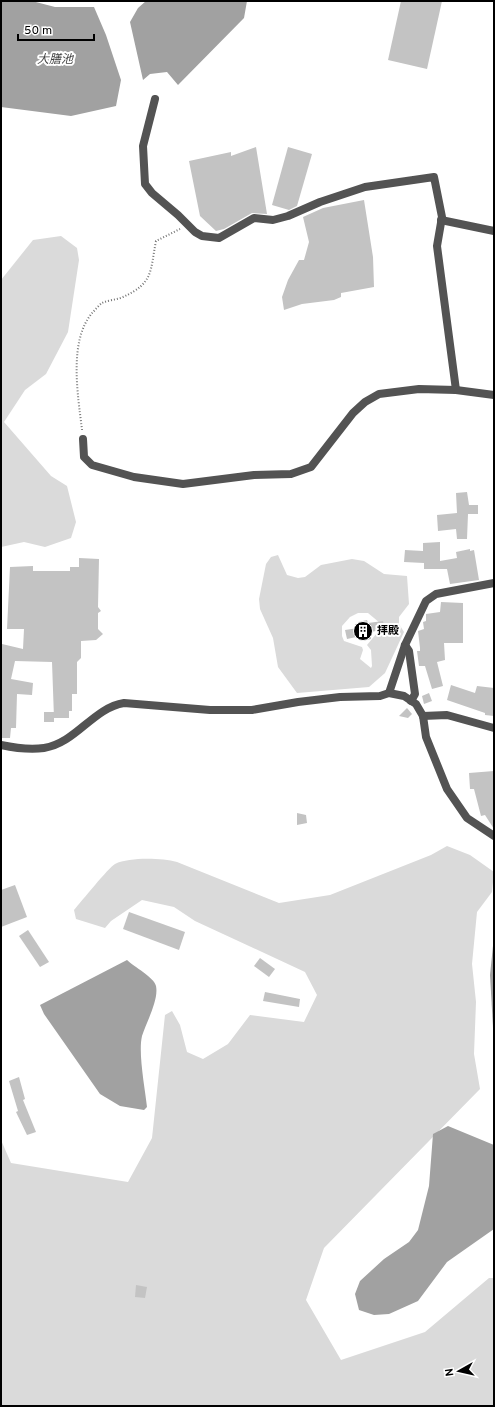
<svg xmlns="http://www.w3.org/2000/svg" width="495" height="1407" font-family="Overpass,'Noto Sans JP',sans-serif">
<rect width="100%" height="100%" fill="#fff"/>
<g fill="#dadada" fill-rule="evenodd">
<polygon points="61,236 77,248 79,260 68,332 46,374 25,390 4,422 51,476 67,486 76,522 71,538 45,547 24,542 1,547 1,280 33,240"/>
<path d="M278,555l9,20 11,3 7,-1 16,-12 31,-6 12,2 20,13 23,2 2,28 -10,13v7l5,8 -19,41 -16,14 -72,6 -19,-26 -5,-29 -13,-29 -1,-10 7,-35 5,-7zM358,613h10l12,10 -3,10 -10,12 4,5 1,16 -1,2 -11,-9 3,-9 -1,-3 -18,-6 -2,-5v-10l8,-9z"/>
<path d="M447,846l23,9 24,17 -2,20 -15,20 -5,52 4,38 -2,52 6,35 -156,159 -18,52 35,60 84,-28 64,-54h5v128h-493v-266l10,23 117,19 24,-44 13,-123 7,-4 8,14 7,27 16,7 25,-15 22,-29 54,7 13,-27 -12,-23 -110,-51 -21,-14 -32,-7 -31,21 -6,7 -29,-9 -2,-9c7,-8 35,-43 41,-46 15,-7 46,-6 62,-2l102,41 51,-8 101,-40z"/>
</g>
<g fill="#a1a1a1">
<polygon points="1,1 32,1 55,7 94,7 106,35 121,80 116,106 71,116 1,107"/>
<polygon points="146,1 247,1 244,18 178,85 167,72 150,74 143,80 130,22 138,8"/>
<polygon points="494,936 494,1045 490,975"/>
<path d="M127,960c7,7 27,17 29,26 3,14 -10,37 -14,50 -4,17 3,52 5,71l-3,3 -24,-4 -20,-12 -56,-80 -4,-9z"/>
<polygon points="448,1126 494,1145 494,1229 447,1262 418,1301 389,1314 374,1315 359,1310 355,1294 360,1281 384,1259 409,1242 418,1230 429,1186 433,1134"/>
</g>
<g fill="#c3c3c3">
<polygon points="401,1 442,1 427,69 388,60"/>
<polygon points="256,147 267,214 252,213 224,229 216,231 200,216 189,161 231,152 231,156"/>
<polygon points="288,147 312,154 297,206 289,210 272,205"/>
<polygon points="364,200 373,257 374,287 341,293 341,297 334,300 302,304 284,310 282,297 288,280 299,260 304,260 309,242 303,217 323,208"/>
<polygon points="467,492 469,505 478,505 478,514 468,514 467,539 457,539 456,529 438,531 437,515 457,513 456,493"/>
<polygon points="440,542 440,561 457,558 456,552 470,549 470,551 474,550 479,580 450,584 447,569 424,569 424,563 404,562 405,550 423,551 423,543"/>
<polygon points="79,558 99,559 98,607 101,611 98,613 98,629 103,634 96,640 81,641 81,658 77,662 77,694 72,694 72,711 69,711 69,718 54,718 52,662 15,661 11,679 33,683 32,695 17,694 16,728 11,728 10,738 1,738 2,644 23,649 24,629 7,629 10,567 33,566 33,571 70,571 70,567 79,567"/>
<polygon points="441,602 463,603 463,643 444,643 445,660 437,662 443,686 432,689 425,666 419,666 417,651 420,651 420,648 418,631 424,629 423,622 426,621 426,614 440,612"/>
<polygon points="367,620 368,623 383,621 385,629 371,632 371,639 362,641 361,636 347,639 345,630 358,628 358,622"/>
<polygon points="451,685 475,693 477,686 494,688 494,716 485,715 485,713 447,700"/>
<polygon points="429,693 432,701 424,704 422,696"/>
<polygon points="407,708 412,714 408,718 399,716"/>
<rect x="44" y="712" width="10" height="10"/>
<polygon points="494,771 494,829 485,815 481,816 474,789 470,789 469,773"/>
<polygon points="297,813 306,815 307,823 297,825"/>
<polygon points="15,885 27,917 1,927 1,890"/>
<polygon points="129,912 185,932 179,950 123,929"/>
<polygon points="28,930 49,962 40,967 19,936"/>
<polygon points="260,958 275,969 269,977 254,966"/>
<polygon points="265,992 300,999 299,1007 263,1001"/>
<polygon points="19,1077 25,1099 23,1100 36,1132 27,1135 16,1112 18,1111 9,1081"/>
<polygon points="136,1285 147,1287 145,1298 135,1297"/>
</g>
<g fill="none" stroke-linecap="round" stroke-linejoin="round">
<path stroke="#757575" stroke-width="2" stroke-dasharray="1 2" stroke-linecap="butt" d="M82,430c-4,-35 -14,-90 11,-118 3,-3 6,-7 9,-9 6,-3 14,-3 21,-6 31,-14 27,-26 33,-56l24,-12"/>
<g stroke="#535353" stroke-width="8">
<polyline points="155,99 143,146 145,184 152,193 178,215 195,232 202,236 219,238 254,218 273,220 288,216 320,202 365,187 434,177 442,217 437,246 456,390"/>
<polyline points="441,220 494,231"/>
<polyline points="83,439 84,457 92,465 134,477 183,484 254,475 291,474 311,467 353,413 365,402 379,394 419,389 456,390 494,395"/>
<polyline points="405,645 409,651 415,694 411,701"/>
<polyline points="389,693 405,645 426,601 436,594 494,583"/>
<polyline points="423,716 447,715 494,728"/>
<path d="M1,745c14,3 29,5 43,3 32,-5 49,-40 80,-45l86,7h42l46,-8 42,-5 40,-1 9,-3 15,3 12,8 7,12 3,21 21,52 20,29 27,18"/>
</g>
</g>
<defs>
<g id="building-disc" transform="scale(1)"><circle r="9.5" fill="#000" stroke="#fff"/><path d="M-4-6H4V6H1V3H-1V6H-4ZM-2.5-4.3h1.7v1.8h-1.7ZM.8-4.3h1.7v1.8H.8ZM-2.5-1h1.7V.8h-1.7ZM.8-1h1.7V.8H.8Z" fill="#fff"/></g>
</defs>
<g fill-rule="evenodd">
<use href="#building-disc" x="363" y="631"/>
</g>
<g text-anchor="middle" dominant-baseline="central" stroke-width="4" stroke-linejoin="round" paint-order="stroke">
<g font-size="11" font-weight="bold" fill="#000" stroke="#fff" text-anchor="start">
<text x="377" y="631">拝殿</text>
</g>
<g font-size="12" font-style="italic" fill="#424242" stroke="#fff">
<text x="55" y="60">大膳池</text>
</g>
</g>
<rect width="495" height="1407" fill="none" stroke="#000000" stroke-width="4"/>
<g transform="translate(459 1371) rotate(262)" stroke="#ffffff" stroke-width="3" paint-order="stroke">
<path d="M0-3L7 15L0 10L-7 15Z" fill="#000000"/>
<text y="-6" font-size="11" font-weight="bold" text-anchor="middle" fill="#000000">N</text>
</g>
<path d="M18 34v6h76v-6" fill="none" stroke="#000000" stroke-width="2"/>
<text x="24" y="34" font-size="12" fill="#000000" stroke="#ffffff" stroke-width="3" paint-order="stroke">50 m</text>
</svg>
